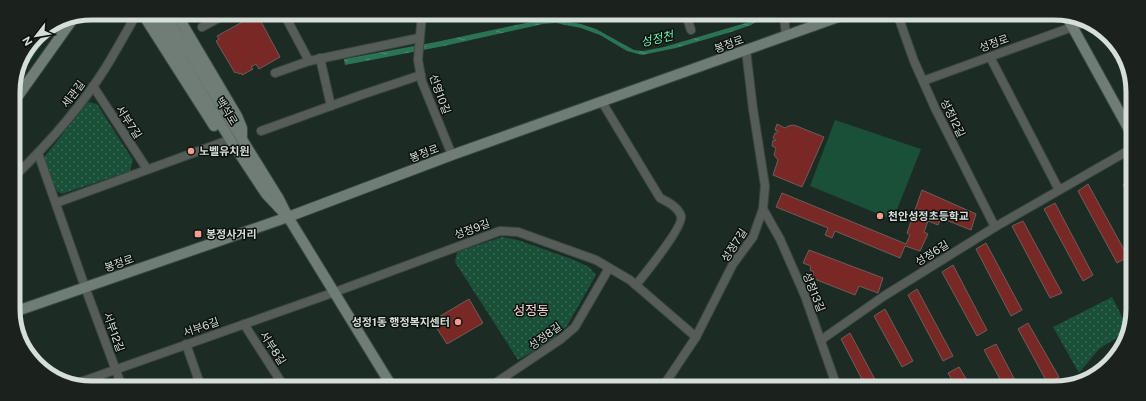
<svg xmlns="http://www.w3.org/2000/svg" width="1146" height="401" font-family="'Public Sans','Noto Sans KR',sans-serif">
<defs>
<pattern id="grass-dots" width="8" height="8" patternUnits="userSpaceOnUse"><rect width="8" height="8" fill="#1a4f38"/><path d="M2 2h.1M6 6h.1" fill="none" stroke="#3a6854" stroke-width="1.8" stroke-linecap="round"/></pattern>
<pattern id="water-ripples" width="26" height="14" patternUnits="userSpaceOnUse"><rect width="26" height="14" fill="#2a7455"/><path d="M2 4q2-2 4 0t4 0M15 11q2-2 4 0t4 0" fill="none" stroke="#528e75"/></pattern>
</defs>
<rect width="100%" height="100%" fill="#1c2b23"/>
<g fill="url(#grass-dots)">
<polygon points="58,21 14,84 21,57 40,33"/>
<polygon points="88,102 97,104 133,160 130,171 62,194 57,191 44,159 45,156"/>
<polygon points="502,237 518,240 574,260 589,267 596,275 567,326 551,341 518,360 455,262 457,252"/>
<polygon points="1112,297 1129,330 1099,349 1079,373 1053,327"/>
</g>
<g fill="#1a4f38">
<polygon points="53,24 18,68 21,57 40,33"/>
<polygon points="835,120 921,149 893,220 810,186"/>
</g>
<polygon fill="url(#water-ripples)" points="760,16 767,16 751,25 731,32 676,48 642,55 627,51 600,35 581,28 556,23 543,24 444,46 345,65 344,59 436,42 540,20 559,20 581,24 596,29 634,50 643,51 664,47 749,22"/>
<g fill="#792925" stroke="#6f5d5a">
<polygon points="257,14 280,57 259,69 256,64 251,67 253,69 242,75 241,73 239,74 237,72 235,73 216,41 219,39 217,36"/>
<polygon points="469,15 496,15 470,20"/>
<polygon points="777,124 785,128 788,126 794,125 824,137 802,187 773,175 778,160 774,155 776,148 772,146 773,140 775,141 776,140 773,138 775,133 777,133 778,131 775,130"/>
<polygon points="1131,180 1131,200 1123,185"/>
<polygon points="1088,184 1128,257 1117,263 1078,191"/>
<polygon points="922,190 976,214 971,230 941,218 938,225 928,221 924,232 928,234 920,251 905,246 900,258 835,231 832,238 825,235 828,228 776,207 782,193 906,244 910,235 907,233"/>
<polygon points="1055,203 1093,275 1083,281 1044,209"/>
<polygon points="1023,221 1062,293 1050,298 1012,226"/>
<polygon points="986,243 1022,310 1011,316 976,249"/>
<polygon points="809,250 883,278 878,293 859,286 855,295 812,278 814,272 810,270 811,266 803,263"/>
<polygon points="953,265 987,330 977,336 942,272"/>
<polygon points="917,289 953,356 943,361 908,295"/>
<polygon points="469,299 483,323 447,344 432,321"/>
<polygon points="885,309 913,361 902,367 874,316"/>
<polygon points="1028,323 1059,377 1048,384 1018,329"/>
<polygon points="850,333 879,387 866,387 841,339"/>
<polygon points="996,344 1019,388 1005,388 984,350"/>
<polygon points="959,367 971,387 956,387 948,373"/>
<polygon points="919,379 923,387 909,387 908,385"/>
</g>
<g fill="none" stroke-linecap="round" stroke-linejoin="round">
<g stroke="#3a4840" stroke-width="10">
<g id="street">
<polyline points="284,14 309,61"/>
<polyline points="422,14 418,60 422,82 452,155"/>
<polyline points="686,15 691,30"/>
<polyline points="784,16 786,36"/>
<polyline points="898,16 914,61 935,108 995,227"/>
<polyline points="202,27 226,14"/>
<polyline points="990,57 1059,190"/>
<polyline points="320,58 331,106"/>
<polyline points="275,73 309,61 419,38"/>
<polyline points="923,81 1086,22"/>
<polyline points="93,86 147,169"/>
<path d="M602,102l58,96c8,4 18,9 21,18 3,10 -37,59 -45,69"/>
<polyline points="261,131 361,95 421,75"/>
<polyline points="38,153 85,287 121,384"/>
<path d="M14,177c34,-33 67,-70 92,-110 11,-18 21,-36 31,-54"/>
<polyline points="56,203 226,141"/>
<polyline points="763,209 780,239 805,296 837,387"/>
<polyline points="244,324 283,385"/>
<polyline points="821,340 884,296 995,227 1131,149"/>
<polyline points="186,344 200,384"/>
<polyline points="75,384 335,292 500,231 518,232 596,260 630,280 696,337"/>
<polyline points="491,386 561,339 575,327 609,268"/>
<polyline points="661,386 666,382 696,337 733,264 753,237 763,209 765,186 753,109 746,50"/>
</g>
</g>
<g stroke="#3a4840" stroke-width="12">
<g id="secondary">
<polyline points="142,13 214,126"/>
<polyline points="153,13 233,144 266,194 282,211"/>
<polyline points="164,13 279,199 288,217 391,385"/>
<polyline points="176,13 237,116 242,128 242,136"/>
<polyline points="1067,17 1132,135"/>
<polyline points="13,103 75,16"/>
<polyline points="14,312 288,217 452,155 841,16"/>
</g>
</g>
<use href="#street" stroke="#565d59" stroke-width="8"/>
<use href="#secondary" stroke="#707c76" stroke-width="10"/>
</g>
<g fill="#f59c92" stroke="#0b120e" stroke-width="1.5">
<circle cx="191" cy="151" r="4"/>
<circle cx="880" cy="216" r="4"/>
<rect x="194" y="230" width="8" height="8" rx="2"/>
<circle cx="458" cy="322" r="4"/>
</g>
<g text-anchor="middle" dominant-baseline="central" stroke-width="3" stroke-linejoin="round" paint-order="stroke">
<g font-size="11" fill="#d5ded9" stroke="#0b120e">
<text transform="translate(994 43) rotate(-20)">성정로</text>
<text transform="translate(729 44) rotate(-20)">봉정로</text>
<text transform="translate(73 94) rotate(-53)">세관길</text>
<text transform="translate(440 94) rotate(70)">선영10길</text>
<text transform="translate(227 111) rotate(58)">백석로</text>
<text transform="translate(953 118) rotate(64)">성정12길</text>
<text transform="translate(129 122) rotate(57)">서부7길</text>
<text transform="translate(424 153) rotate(-21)">봉정로</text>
<text transform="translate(472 229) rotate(-20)">성정9길</text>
<text transform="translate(734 245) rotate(-57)">성정7길</text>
<text transform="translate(932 253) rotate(-32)">성정6길</text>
<text transform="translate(119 263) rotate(-19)">봉정로</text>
<text transform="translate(814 292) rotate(68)">성정13길</text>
<text transform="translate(201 327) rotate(-19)">서부6길</text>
<text transform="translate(114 332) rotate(70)">서부12길</text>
<text transform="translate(545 336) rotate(-36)">성정8길</text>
<text transform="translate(273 348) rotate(57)">서부8길</text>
</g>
<g font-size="11" font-weight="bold" fill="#d5ded9" stroke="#0b120e" text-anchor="start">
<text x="199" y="151">노벨유치원</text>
<text x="888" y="216">천안성정초등학교</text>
<text x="206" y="234">봉정사거리</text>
<text x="450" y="322" text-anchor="end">성정1동 행정복지센터</text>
</g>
<g font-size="12" font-style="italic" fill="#72f3b9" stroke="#0b120e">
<text transform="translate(657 39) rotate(-13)">성정천</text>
</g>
<g font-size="13" fill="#fad7d2" stroke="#0b120e">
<text x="531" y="310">성정동</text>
</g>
</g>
<path d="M0 0H1146V401H0ZM92 20H1054A72 72 0 0 1 1126 92V309A72 72 0 0 1 1054 381H92A72 72 0 0 1 20 309V92A72 72 0 0 1 92 20Z" fill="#1b221e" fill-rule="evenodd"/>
<path fill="none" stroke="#d5ded9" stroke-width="5" d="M92 20H1054A72 72 0 0 1 1126 92V309A72 72 0 0 1 1054 381H92A72 72 0 0 1 20 309V92A72 72 0 0 1 92 20Z"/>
<g transform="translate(36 36) rotate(239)" stroke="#0b120e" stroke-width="3" paint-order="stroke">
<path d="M0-3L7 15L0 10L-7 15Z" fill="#d5ded9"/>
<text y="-6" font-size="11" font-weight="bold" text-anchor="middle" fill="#d5ded9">N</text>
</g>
</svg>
